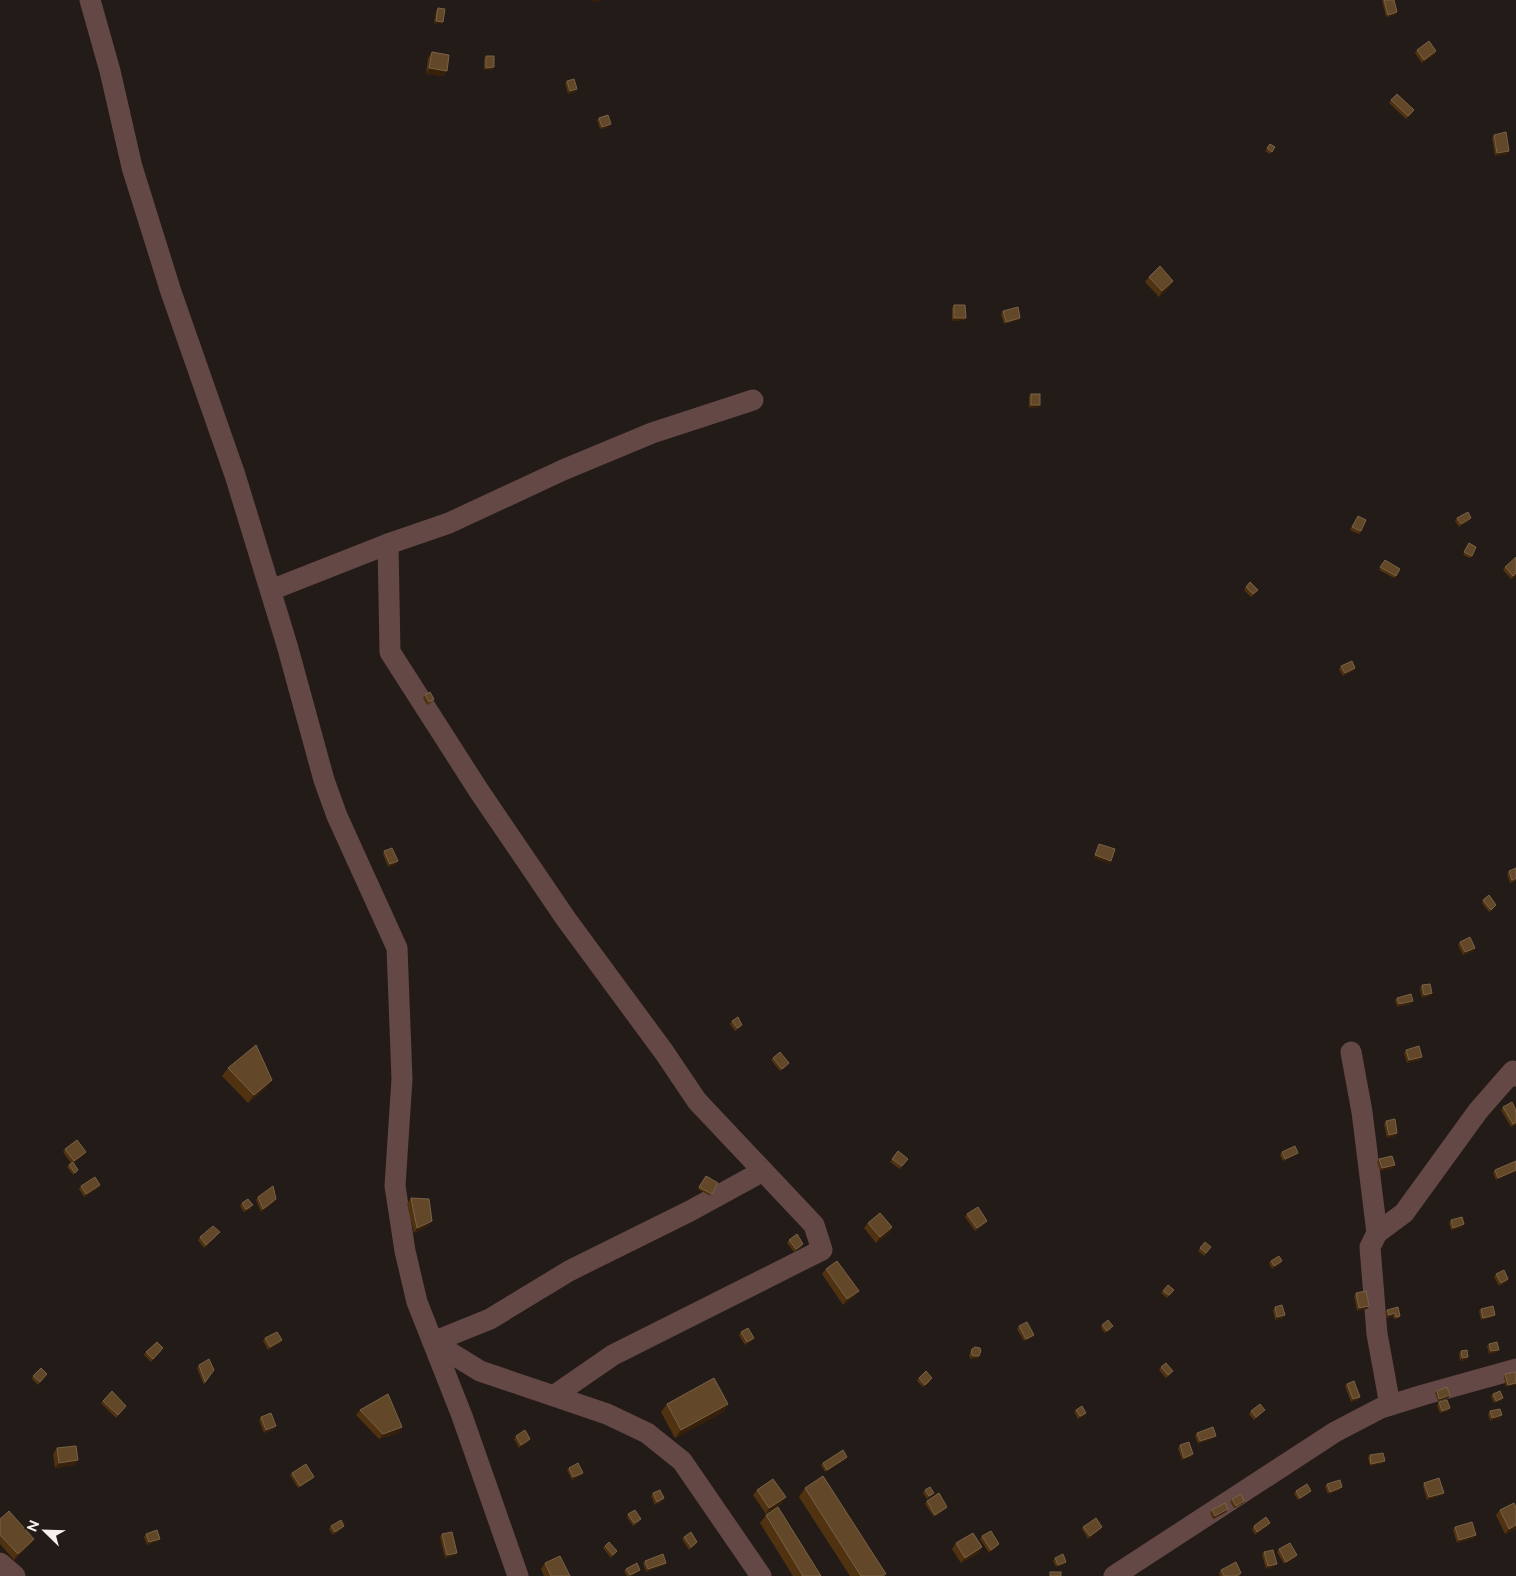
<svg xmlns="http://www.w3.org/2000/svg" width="1516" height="1576" font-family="Raleway,sans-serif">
<rect width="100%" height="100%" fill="#231b17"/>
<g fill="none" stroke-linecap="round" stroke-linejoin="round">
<g stroke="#644845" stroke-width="21">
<polyline points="90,0 110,71 132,167 171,292 235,475 287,645 324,780 337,816 397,948 402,1079 395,1186 405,1251 417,1302 462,1416 518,1576"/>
<polyline points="388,544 390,652 479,791 566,919 664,1052 697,1101 814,1225 822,1250 613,1355 555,1395"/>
<polyline points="271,590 388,544 449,523 563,470 652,433 753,400"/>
<polyline points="1351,1052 1362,1112 1377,1233 1370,1247 1377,1334 1390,1405"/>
<polyline points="1377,1233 1404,1213 1478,1111 1513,1071 1516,1076"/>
<polyline points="433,1342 480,1371 607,1414 647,1433 682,1461 761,1576"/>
<polyline points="433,1342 490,1319 569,1271 690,1211 763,1171"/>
<polyline points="0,1563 15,1576"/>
<polyline points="1114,1576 1335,1432 1381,1408 1423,1395 1516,1369"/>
</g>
</g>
<g fill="#503211">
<polygon points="1382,0 1394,0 1397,12 1395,15 1386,17"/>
<polygon points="438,8 443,22 441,24 434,24 436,11"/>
<polygon points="1417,50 1435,54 1422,63 1415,53"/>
<polygon points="432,52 447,71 443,76 426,74 428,58"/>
<polygon points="486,56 493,70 484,70 484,59"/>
<polygon points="567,81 577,89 575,92 568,94 565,83"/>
<polygon points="1391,100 1412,113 1406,119 1389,103"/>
<polygon points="599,118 609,127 600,129 597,120"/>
<polygon points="1494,135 1507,154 1495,156 1492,138"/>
<polygon points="1270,144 1275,147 1270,154 1265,151"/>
<polygon points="1149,277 1173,281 1170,286 1159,297 1145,282"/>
<polygon points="954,305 966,318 964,320 952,321 952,308"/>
<polygon points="1003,311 1020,318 1018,320 1004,324 1001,314"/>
<polygon points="1031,394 1040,405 1038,407 1029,408 1029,396"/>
<polygon points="1358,516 1361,531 1359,534 1350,530"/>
<polygon points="1457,518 1471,518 1469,521 1459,527 1455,521"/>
<polygon points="1469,543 1472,556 1470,558 1463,555"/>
<polygon points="1385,560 1396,576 1394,578 1379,570"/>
<polygon points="1505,567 1516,575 1511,579 1503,570"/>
<polygon points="1246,587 1256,592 1251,597 1244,590"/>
<polygon points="1341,666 1355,668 1353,671 1343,676 1339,669"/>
<polygon points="425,695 432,702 427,705 423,698"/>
<polygon points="384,851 398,861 396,864 388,867 383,854"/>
<polygon points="1516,868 1516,880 1510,883 1507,874 1509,871"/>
<polygon points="1483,900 1494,908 1489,912 1482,903"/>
<polygon points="1460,942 1475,948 1473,951 1463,955 1458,945"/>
<polygon points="1422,985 1432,993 1430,996 1422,998 1420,988"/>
<polygon points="1397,998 1411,1004 1397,1007 1395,1000"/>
<polygon points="732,1021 741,1027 735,1031 730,1024"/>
<polygon points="1406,1050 1420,1060 1407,1063 1404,1053"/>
<polygon points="773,1058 789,1063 788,1065 780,1071 771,1060"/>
<polygon points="228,1068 266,1088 248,1103 222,1076"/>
<polygon points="1503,1107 1516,1110 1516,1124 1511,1127 1501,1110"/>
<polygon points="1386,1121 1397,1133 1395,1136 1387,1138 1384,1124"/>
<polygon points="65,1149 84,1155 73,1162 78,1170 73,1175 67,1167 71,1163 63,1152"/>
<polygon points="898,1151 908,1159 900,1169 890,1162"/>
<polygon points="1282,1152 1298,1153 1296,1155 1283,1161 1280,1155"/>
<polygon points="1379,1159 1393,1168 1380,1171 1377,1162"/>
<polygon points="1516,1161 1496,1180 1493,1172 1495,1170"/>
<polygon points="706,1176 718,1183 710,1196 698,1189"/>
<polygon points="81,1186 98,1188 84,1197 79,1189"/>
<polygon points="258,1197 274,1202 261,1212 256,1200"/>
<polygon points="411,1198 428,1226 414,1233 407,1204"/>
<polygon points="242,1203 251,1208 244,1212 240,1206"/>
<polygon points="967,1214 987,1221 985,1224 975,1231 965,1217"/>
<polygon points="1451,1220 1464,1224 1462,1227 1451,1230 1449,1223"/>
<polygon points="868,1223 892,1227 889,1233 876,1243 864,1228"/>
<polygon points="220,1232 204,1248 198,1240 200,1237"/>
<polygon points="789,1240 802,1246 794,1252 787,1243"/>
<polygon points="1200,1248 1209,1250 1204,1256 1198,1251"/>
<polygon points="1271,1261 1282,1261 1280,1264 1272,1269 1269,1263"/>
<polygon points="826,1269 855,1296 843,1305 822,1274"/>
<polygon points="1496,1274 1508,1279 1507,1282 1499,1286 1494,1277"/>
<polygon points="1163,1291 1172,1293 1167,1298 1161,1293"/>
<polygon points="1356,1293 1367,1309 1357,1311 1354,1296"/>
<polygon points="1275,1307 1285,1315 1283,1318 1275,1320 1273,1310"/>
<polygon points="1481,1309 1493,1317 1481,1320 1479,1311"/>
<polygon points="1387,1310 1400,1316 1398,1318 1394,1319 1393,1316 1387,1318 1385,1313"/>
<polygon points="1102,1325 1111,1329 1105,1333 1101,1328"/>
<polygon points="1019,1326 1034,1335 1032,1337 1024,1341 1017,1329"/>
<polygon points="741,1332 752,1341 745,1345 739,1335"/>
<polygon points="265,1338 282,1340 280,1343 268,1350 263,1341"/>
<polygon points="1489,1344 1497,1352 1489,1354 1487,1346"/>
<polygon points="972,1349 978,1359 971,1359 969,1356 971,1351"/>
<polygon points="161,1351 151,1362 144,1355 146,1352"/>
<polygon points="1461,1351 1467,1360 1460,1361 1459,1354"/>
<polygon points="199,1365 214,1370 204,1385 197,1368"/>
<polygon points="1161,1367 1171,1374 1166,1378 1159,1370"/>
<polygon points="1505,1374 1516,1374 1506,1387 1504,1377"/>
<polygon points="33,1376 45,1376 38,1385 32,1379"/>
<polygon points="919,1378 931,1381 923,1387 917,1381"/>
<polygon points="1347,1384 1360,1397 1358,1400 1351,1402 1345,1386"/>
<polygon points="1437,1391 1450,1395 1448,1398 1438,1401 1435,1393"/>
<polygon points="1493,1394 1503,1398 1501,1401 1494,1403 1491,1396"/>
<polygon points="103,1401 126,1406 116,1418 101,1403"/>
<polygon points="1439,1402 1450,1408 1448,1411 1440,1413 1437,1405"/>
<polygon points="667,1404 728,1404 723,1412 675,1438 661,1412"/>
<polygon points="360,1410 402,1427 398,1433 379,1439 356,1415"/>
<polygon points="1076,1410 1086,1413 1084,1415 1078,1419 1074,1412"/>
<polygon points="1251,1411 1263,1412 1254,1420 1249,1414"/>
<polygon points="1490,1411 1502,1415 1500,1418 1490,1421 1488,1414"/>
<polygon points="261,1417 276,1426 274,1429 264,1433 259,1420"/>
<polygon points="1197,1433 1214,1438 1198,1444 1195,1436"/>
<polygon points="516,1436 530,1439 528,1442 519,1448 514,1439"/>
<polygon points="1180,1445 1193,1454 1191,1457 1182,1460 1178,1448"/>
<polygon points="57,1448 78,1460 74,1465 55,1468 53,1454"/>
<polygon points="1370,1455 1385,1461 1383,1463 1370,1466 1368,1458"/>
<polygon points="847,1457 845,1460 825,1472 821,1465 823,1463"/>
<polygon points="569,1468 583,1473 581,1475 572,1480 567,1470"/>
<polygon points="292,1473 312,1479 298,1488 290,1475"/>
<polygon points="1424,1483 1442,1495 1427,1500 1423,1486"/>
<polygon points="1327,1484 1340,1490 1328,1494 1325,1487"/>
<polygon points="805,1488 884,1576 850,1576 799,1497"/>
<polygon points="757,1490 782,1503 766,1514 753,1495"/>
<polygon points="925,1490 932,1495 927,1499 923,1493"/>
<polygon points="1296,1491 1309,1493 1298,1500 1294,1494"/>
<polygon points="653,1493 663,1501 655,1505 651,1496"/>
<polygon points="1232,1499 1244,1501 1243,1503 1234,1508 1230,1502"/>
<polygon points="927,1501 947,1507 946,1509 934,1517 925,1504"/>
<polygon points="1516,1507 1516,1529 1505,1534 1496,1515 1500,1510"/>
<polygon points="1228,1509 1226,1512 1213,1519 1210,1513 1212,1510"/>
<polygon points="628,1514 640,1521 633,1526 627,1517"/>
<polygon points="766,1515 821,1576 793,1576 760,1523"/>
<polygon points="0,1519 34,1539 30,1544 14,1560 0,1544"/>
<polygon points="1270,1523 1268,1526 1255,1535 1252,1529 1254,1526"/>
<polygon points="331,1526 344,1526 342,1529 333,1535 329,1529"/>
<polygon points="1083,1527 1102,1527 1100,1530 1088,1539 1082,1529"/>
<polygon points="1455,1527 1476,1535 1474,1538 1457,1543 1453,1530"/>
<polygon points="146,1534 158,1541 147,1545 144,1537"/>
<polygon points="442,1534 455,1555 445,1558 440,1537"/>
<polygon points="982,1536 997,1547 989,1553 980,1539"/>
<polygon points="684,1537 697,1542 695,1545 689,1550 682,1539"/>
<polygon points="956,1543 979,1553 961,1563 952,1549"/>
<polygon points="605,1546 617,1551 611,1558 603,1548"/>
<polygon points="1279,1549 1297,1555 1295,1558 1284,1564 1277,1552"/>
<polygon points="1264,1552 1275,1566 1266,1569 1262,1555"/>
<polygon points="1055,1558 1064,1564 1056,1567 1053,1561"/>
<polygon points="645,1561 666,1563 664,1565 646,1572 643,1563"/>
<polygon points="545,1563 570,1576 544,1576 541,1569"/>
<polygon points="626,1569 640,1570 638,1572 632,1576 627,1576 624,1571"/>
<polygon points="1221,1570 1241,1573 1240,1576 1220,1576 1219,1573"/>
</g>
<g fill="#372009">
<polygon points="593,0 600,0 599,2 592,2"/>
<polygon points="1397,12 1395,15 1386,17 1388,15"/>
<polygon points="436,21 443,22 441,24 434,24"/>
<polygon points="1436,51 1435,54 1422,63 1424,60"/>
<polygon points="494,67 493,70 484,70 486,68"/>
<polygon points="429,68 447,71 443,76 426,74"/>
<polygon points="577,89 575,92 568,94 570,91"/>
<polygon points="611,124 609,127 600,129 602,127"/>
<polygon points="1509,151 1507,154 1495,156 1497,153"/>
<polygon points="1173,281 1170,286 1159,297 1162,291"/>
<polygon points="954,318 966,318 964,320 952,321"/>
<polygon points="1020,318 1018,320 1004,324 1006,322"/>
<polygon points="1031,405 1040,405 1038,407 1029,408"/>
<polygon points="1471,518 1469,521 1459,527 1461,524"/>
<polygon points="1355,668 1353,671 1343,676 1345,673"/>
<polygon points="1095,855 1111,861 1110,864 1093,858"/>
<polygon points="398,861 396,864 388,867 390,864"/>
<polygon points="1475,948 1473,951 1463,955 1465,952"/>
<polygon points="1432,993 1430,996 1422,998 1424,995"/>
<polygon points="1413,1001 1411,1004 1397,1007 1399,1004"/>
<polygon points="1422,1057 1420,1060 1407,1063 1409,1060"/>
<polygon points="272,1080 266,1088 248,1103 254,1095"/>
<polygon points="1397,1133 1395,1136 1387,1138 1389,1135"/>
<polygon points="86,1152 84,1155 72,1164 74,1161"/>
<polygon points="1298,1153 1296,1155 1283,1161 1285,1159"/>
<polygon points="1395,1165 1393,1168 1380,1171 1382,1168"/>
<polygon points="1516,1170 1516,1172 1496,1180 1498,1178"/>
<polygon points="100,1185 98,1188 84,1197 86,1194"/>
<polygon points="276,1199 274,1202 261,1212 263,1209"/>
<polygon points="432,1221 428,1226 414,1233 417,1228"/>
<polygon points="987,1221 985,1224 975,1231 977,1228"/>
<polygon points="1464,1224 1462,1227 1451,1230 1453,1228"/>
<polygon points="892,1227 889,1233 876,1243 880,1237"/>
<polygon points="1282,1261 1280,1264 1272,1269 1274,1266"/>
<polygon points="1508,1279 1507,1282 1499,1286 1501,1283"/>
<polygon points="859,1291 855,1296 843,1305 847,1299"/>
<polygon points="1369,1306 1367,1309 1357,1311 1359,1308"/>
<polygon points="1395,1313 1393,1316 1387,1318 1389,1315"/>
<polygon points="1285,1315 1283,1318 1275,1320 1277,1317"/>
<polygon points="1495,1315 1493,1317 1481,1320 1483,1318"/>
<polygon points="1034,1335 1032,1337 1024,1341 1026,1339"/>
<polygon points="754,1338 752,1341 745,1345 747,1342"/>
<polygon points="282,1340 280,1343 268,1350 270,1347"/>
<polygon points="1499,1350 1497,1352 1489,1354 1491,1351"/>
<polygon points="973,1356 979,1356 978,1359 971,1359"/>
<polygon points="1468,1357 1467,1360 1460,1361 1462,1358"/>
<polygon points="1516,1383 1516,1385 1506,1387 1508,1385"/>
<polygon points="1450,1395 1448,1398 1438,1401 1439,1399"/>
<polygon points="1360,1397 1358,1400 1351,1402 1353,1399"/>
<polygon points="1503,1398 1501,1401 1494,1403 1496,1401"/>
<polygon points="728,1404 723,1412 675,1438 681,1430"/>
<polygon points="1450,1408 1448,1411 1440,1413 1442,1411"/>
<polygon points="1502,1415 1500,1418 1490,1421 1492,1418"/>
<polygon points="276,1426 274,1429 264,1433 266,1430"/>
<polygon points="402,1427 398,1433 379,1439 383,1434"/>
<polygon points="1216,1436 1214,1438 1198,1444 1200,1441"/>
<polygon points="530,1439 528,1442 519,1448 521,1445"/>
<polygon points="1193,1454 1191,1457 1182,1460 1184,1458"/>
<polygon points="847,1457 845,1460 825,1472 827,1470"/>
<polygon points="78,1460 74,1465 55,1468 59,1463"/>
<polygon points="1385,1461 1383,1463 1370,1466 1371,1464"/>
<polygon points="583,1473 581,1475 572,1480 573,1477"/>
<polygon points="1342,1487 1340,1490 1328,1494 1330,1492"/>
<polygon points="1444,1493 1442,1495 1427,1500 1429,1497"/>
<polygon points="786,1497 782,1503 766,1514 769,1508"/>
<polygon points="664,1498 663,1501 655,1505 657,1502"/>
<polygon points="1244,1501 1243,1503 1234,1508 1236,1506"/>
<polygon points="947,1507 946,1509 934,1517 935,1515"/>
<polygon points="1228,1509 1226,1512 1213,1519 1215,1516"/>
<polygon points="1270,1523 1268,1526 1255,1535 1257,1532"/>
<polygon points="1516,1525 1516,1529 1505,1534 1509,1529"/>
<polygon points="344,1526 342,1529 333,1535 335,1532"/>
<polygon points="1102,1527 1100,1530 1088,1539 1090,1536"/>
<polygon points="1476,1535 1474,1538 1457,1543 1459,1540"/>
<polygon points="34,1539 30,1544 14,1560 18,1554"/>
<polygon points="160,1539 158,1541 147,1545 149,1542"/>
<polygon points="999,1544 997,1547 989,1553 991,1550"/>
<polygon points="982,1547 979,1553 961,1563 965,1558"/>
<polygon points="457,1553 455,1555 445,1558 447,1555"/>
<polygon points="1297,1555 1295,1558 1284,1564 1286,1562"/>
<polygon points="1066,1562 1064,1564 1056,1567 1058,1565"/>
<polygon points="666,1563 664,1565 646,1572 648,1569"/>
<polygon points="1277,1564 1275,1566 1266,1569 1268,1566"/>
<polygon points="640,1570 638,1572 632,1576 629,1576"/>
</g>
<g fill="#624728" stroke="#796247">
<polygon points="1384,0 1394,0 1397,12 1388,15"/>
<polygon points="438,8 445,9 443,22 436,21"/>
<polygon points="1429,41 1436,51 1424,60 1417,50"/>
<polygon points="432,52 449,55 447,71 429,68"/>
<polygon points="486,56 494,56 494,67 486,68"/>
<polygon points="574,79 577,89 570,91 567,81"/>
<polygon points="1397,94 1414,110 1408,116 1391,100"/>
<polygon points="608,115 611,124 602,127 599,118"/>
<polygon points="1506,132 1509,151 1497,153 1494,135"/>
<polygon points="1270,144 1275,147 1272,152 1267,148"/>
<polygon points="1160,266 1173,281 1162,291 1149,277"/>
<polygon points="954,305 965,305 966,318 954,318"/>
<polygon points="1018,307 1020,318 1006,322 1003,311"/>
<rect x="1031" y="394" width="9" height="11"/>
<polygon points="1468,512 1471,518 1461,524 1457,518"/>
<polygon points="1358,516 1366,520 1361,531 1352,527"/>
<polygon points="1469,543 1476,547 1472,556 1464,552"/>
<polygon points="1516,557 1516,573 1513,576 1505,567"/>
<polygon points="1385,560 1400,569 1396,576 1380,567"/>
<polygon points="1250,582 1258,590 1253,594 1246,587"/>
<polygon points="1352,661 1355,668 1345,673 1341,666"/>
<polygon points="430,692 434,699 429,702 425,695"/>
<polygon points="1099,844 1115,849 1111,861 1095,855"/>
<polygon points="392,848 398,861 390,864 384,851"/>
<polygon points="1516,868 1516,878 1512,880 1509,871"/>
<polygon points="1489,895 1496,905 1491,910 1483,900"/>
<polygon points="1470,937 1475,948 1465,952 1460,942"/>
<polygon points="1430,984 1432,993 1424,995 1422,985"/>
<polygon points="1411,994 1413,1001 1399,1004 1397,998"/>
<polygon points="738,1017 742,1025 737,1028 732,1021"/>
<polygon points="256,1045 272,1080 254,1095 228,1068"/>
<polygon points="1419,1046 1422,1057 1409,1060 1406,1050"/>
<polygon points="780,1052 789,1063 782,1069 773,1058"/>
<polygon points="1512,1102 1516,1110 1516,1122 1513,1124 1503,1107"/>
<polygon points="1395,1119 1397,1133 1389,1135 1386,1121"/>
<polygon points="77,1140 86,1152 74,1161 65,1149"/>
<polygon points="1295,1146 1298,1153 1285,1159 1282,1152"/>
<polygon points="898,1151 908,1159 902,1166 892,1159"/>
<polygon points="1392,1156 1395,1165 1382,1168 1379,1159"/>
<polygon points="1516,1161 1516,1170 1498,1178 1495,1170"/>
<polygon points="73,1162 78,1170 75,1173 69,1165"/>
<polygon points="706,1176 718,1183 712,1194 699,1187"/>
<polygon points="95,1177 100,1185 86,1194 81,1186"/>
<polygon points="273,1186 276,1199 263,1209 258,1197"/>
<polygon points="411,1198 429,1199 432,1221 417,1228"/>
<polygon points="248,1199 253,1205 246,1209 242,1203"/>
<polygon points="978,1207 987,1221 977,1228 967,1214"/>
<polygon points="880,1213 892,1227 880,1237 868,1223"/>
<polygon points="1462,1217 1464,1224 1453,1228 1451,1220"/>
<polygon points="213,1226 220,1232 206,1245 200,1237"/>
<polygon points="797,1234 803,1244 796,1249 789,1240"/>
<polygon points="1205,1242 1211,1247 1206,1253 1200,1248"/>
<polygon points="1279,1256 1282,1261 1274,1266 1271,1261"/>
<polygon points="837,1261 859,1291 847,1299 826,1269"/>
<polygon points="1504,1270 1508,1279 1501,1283 1496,1274"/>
<polygon points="1168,1285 1174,1290 1169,1295 1163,1291"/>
<polygon points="1366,1291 1369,1306 1359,1308 1356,1293"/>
<polygon points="1282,1305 1285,1315 1277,1317 1275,1307"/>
<polygon points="1493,1306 1495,1315 1483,1318 1481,1309"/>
<polygon points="1398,1307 1400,1316 1396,1317 1395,1313 1389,1315 1387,1310"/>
<polygon points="1108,1320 1113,1326 1107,1331 1102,1325"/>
<polygon points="1027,1322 1034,1335 1026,1339 1019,1326"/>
<polygon points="748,1328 754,1338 747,1342 741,1332"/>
<polygon points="277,1332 282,1340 270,1347 265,1338"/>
<polygon points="157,1342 163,1348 153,1359 146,1352"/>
<polygon points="1497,1342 1499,1350 1491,1351 1489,1344"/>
<polygon points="975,1347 980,1348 981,1351 979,1356 973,1356 971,1353 972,1349"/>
<polygon points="1467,1350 1468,1357 1462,1358 1461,1351"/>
<polygon points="209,1359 214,1370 205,1382 199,1365"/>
<polygon points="1166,1363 1173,1371 1168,1375 1161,1367"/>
<polygon points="41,1368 47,1374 40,1382 33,1376"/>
<polygon points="926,1371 932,1378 925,1385 919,1378"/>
<polygon points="1516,1372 1516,1383 1508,1385 1505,1374"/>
<polygon points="714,1378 728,1404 681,1430 667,1404"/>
<polygon points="1354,1381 1360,1397 1353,1399 1347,1384"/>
<polygon points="1447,1387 1450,1395 1439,1399 1437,1391"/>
<polygon points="112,1391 126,1406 118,1415 103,1401"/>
<polygon points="1500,1391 1503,1398 1496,1401 1493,1394"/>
<polygon points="388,1394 402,1427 383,1434 360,1410"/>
<polygon points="1447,1400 1450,1408 1442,1411 1439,1402"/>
<polygon points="1260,1404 1265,1410 1256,1417 1251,1411"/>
<polygon points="1082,1406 1086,1413 1080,1416 1076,1410"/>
<polygon points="1500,1409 1502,1415 1492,1418 1490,1411"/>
<polygon points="271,1413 276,1426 266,1430 261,1417"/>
<polygon points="1213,1427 1216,1436 1200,1441 1197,1433"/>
<polygon points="525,1430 530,1439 521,1445 516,1436"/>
<polygon points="1189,1442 1193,1454 1184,1458 1180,1445"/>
<polygon points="76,1446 78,1460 59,1463 57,1448"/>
<polygon points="843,1450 847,1457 827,1470 823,1463"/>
<polygon points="1383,1453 1385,1461 1371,1464 1370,1455"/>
<polygon points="578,1463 583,1473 573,1477 569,1468"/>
<polygon points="306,1464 314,1477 300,1486 292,1473"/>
<polygon points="823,1476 886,1574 882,1576 861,1576 805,1488"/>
<polygon points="1439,1478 1444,1493 1429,1497 1424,1483"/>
<polygon points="773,1479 786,1497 769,1508 757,1490"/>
<polygon points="1340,1480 1342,1487 1330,1492 1327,1484"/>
<polygon points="1307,1484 1311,1491 1300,1498 1296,1491"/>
<polygon points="930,1487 934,1493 929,1496 925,1490"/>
<polygon points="660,1490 664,1498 657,1502 653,1493"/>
<polygon points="939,1493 947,1507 935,1515 927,1501"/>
<polygon points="1241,1494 1244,1501 1236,1506 1232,1499"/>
<polygon points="1225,1503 1228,1509 1215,1516 1212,1510"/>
<polygon points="1514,1503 1516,1507 1516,1525 1509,1529 1500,1510"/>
<polygon points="778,1507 821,1576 803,1576 766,1515"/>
<polygon points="635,1510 641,1519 634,1523 628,1514"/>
<polygon points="9,1511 34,1539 18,1554 0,1535 0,1519"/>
<polygon points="1266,1517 1270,1523 1257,1532 1254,1526"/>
<polygon points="1096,1518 1102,1527 1090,1536 1083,1527"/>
<polygon points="341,1520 344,1526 335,1532 331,1526"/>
<polygon points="1472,1522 1476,1535 1459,1540 1455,1527"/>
<polygon points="157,1530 160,1539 149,1542 146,1534"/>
<polygon points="991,1531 999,1544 991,1550 982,1536"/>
<polygon points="452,1532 457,1553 447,1555 442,1534"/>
<polygon points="691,1532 697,1542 691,1547 684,1537"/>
<polygon points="973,1533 982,1547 965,1558 956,1543"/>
<polygon points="609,1542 617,1551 613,1555 605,1546"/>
<polygon points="1290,1543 1297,1555 1286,1562 1279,1549"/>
<polygon points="1273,1550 1277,1564 1268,1566 1264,1552"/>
<polygon points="663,1554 666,1563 648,1569 645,1561"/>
<polygon points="1063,1554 1066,1562 1058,1565 1055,1558"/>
<polygon points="560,1556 570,1576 551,1576 545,1563"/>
<polygon points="1236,1562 1241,1573 1236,1576 1224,1576 1221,1570"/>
<polygon points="637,1563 640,1570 630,1575 626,1569"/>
<rect x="1050" y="1572" width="11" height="4"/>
</g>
<g transform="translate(45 1531) rotate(293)" stroke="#231b17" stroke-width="4" paint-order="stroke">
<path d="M0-4L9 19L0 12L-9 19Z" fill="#f6f1ee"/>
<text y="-8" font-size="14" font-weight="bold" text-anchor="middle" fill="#f6f1ee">N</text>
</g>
</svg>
